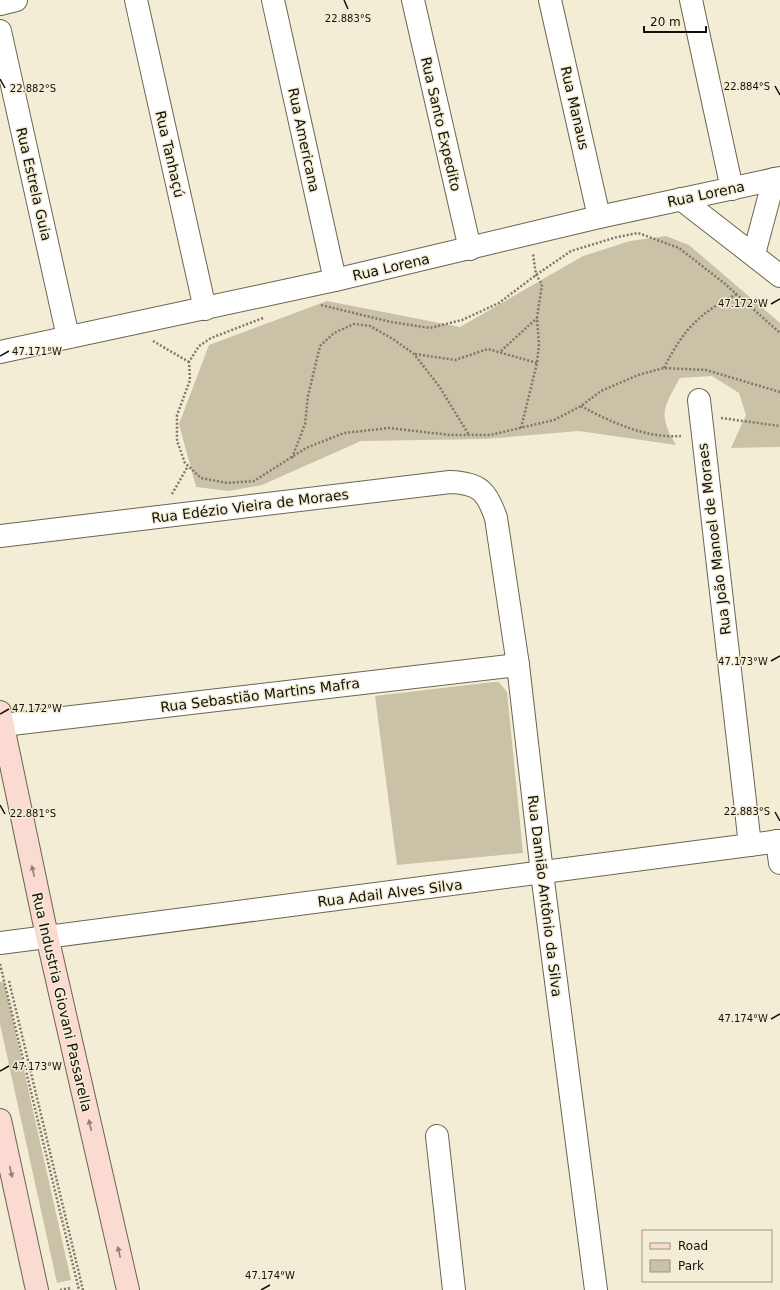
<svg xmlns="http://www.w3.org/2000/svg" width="780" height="1290" font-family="'DejaVu Sans',sans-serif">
<rect width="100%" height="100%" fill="#f4edd6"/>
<g fill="#cac2a6">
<path d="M666,236l23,9 91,78v124l-49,1 15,-33 -7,-22 -27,-17 -32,2c-17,30 -22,37 -4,67l-97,-14 -93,8 -125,2 -99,44 -33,6 -33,-4 -17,-63 30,-79 118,-44 133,26 123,-71 47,-15z"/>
<polygon points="493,682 499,682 507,692 523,853 397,865 375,696"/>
<polygon points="4,981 71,1280 57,1283 0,1024 0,982"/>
</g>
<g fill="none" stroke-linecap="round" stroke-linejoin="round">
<g stroke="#6b6550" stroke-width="24">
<g id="street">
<polyline points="136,0 205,309"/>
<polyline points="273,0 335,280"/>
<polyline points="413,0 470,249"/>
<polyline points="550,0 599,217"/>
<polyline points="691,0 732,189"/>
<polyline points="0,4 16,0"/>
<polyline points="0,31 68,337"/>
<polyline points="681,199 780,276"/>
<polyline points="754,254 774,179"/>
<polyline points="0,352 335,280 599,217 780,178"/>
<polyline points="699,400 750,845"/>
<path d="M0,536l450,-54c29,1 37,9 46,36l22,147 24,208 54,417"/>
<polyline points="3,725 518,665"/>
<polyline points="777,841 780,863"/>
<polyline points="0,943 780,841"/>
<polyline points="437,1136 454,1290"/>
</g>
</g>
<g stroke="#6b6550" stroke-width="24">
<g id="secondary">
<polyline points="0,712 47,936 128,1290"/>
<polyline points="0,1120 37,1290"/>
</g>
</g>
<g stroke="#7d7869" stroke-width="2.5" stroke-dasharray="2 2" stroke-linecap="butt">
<polyline points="321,305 391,322 430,328 462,320 499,303 536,275 571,251 617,237 638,233 679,248 724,283 780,333"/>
<polyline points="263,318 211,338 199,346 189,362 190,380 177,415 177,441 185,463 201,478 227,483 254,481 306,448 344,433 389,428 450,435 490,435 554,420 581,406 601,391 638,375 664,368 706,370 780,392"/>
<polyline points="153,341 189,362"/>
<polyline points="501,351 537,318"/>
<polyline points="415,354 455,360 488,349 537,363"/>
<path d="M664,368c19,-38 35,-55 73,-74"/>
<path d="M581,406c29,16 67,33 100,30"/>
<polyline points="721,418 780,426"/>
<polyline points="521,428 537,363 539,344 537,318 542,284 536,275 533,254"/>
<polyline points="292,458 305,424 308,396 320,346 334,333 354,324 370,326 393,339 414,354 439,386 469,435"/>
<polyline points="172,494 188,466"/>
<polyline points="0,964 79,1290"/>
<polyline points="9,981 83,1290"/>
<polyline points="60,1290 70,1288 70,1290"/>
</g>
<use href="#street" stroke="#fff" stroke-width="22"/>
<use href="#secondary" stroke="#fbdad1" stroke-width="22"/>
</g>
<defs><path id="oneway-solid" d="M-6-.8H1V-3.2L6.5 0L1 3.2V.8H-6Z"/></defs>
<g fill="#937f77">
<use href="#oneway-solid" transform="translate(33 871) rotate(-102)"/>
<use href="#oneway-solid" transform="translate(90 1125) rotate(-103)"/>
<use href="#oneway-solid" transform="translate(11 1172) rotate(78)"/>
<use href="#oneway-solid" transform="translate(119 1252) rotate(-103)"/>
</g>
<path fill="none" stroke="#131009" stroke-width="1.5" d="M344,0l4,9M0,79l5,9M775,86l5,9M771,304l9,-5M0,356l9,-5M771,661l9,-5M0,714l9,-5M0,805l5,9M775,812l5,9M771,1019l9,-5M0,1071l9,-5M261,1290l9,-5"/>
<g text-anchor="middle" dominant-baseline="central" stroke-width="3" stroke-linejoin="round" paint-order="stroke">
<g font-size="14" fill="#131009" stroke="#f4edd6">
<text transform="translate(575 108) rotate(77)">Rua Manaus</text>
<text transform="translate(441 124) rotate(77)">Rua Santo Expedito</text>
<text transform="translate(304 140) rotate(78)">Rua Americana</text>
<text transform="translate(170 154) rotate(77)">Rua Tanhaçú</text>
<text transform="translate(34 184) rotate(77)">Rua Estrela Guia</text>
<text transform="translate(706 194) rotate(-12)">Rua Lorena</text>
<text transform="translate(391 267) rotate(-13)">Rua Lorena</text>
<text transform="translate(250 506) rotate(-7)">Rua Edézio Vieira de Moraes</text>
<text transform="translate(714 539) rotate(-97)">Rua João Manoel de Moraes</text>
<text transform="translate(260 695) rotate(-7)">Rua Sebastião Martins Mafra</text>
<text transform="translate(390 893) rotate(-7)">Rua Adail Alves Silva</text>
<text transform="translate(545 896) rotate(83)">Rua Damião Antônio da Silva</text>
<text transform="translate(62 1002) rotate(77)">Rua Industria Giovani Passarella</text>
</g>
</g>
<g font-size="10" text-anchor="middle" fill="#131009" stroke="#f4edd6" stroke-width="3" stroke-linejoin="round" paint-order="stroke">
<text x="348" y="22">22.883°S</text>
<text x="747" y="90">22.884°S</text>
<text x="33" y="92">22.882°S</text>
<text x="743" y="307">47.172°W</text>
<text x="37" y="355">47.171°W</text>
<text x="743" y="665">47.173°W</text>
<text x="37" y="712">47.172°W</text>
<text x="747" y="815">22.883°S</text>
<text x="33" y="817">22.881°S</text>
<text x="743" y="1022">47.174°W</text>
<text x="37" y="1070">47.173°W</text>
<text x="270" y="1279">47.174°W</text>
</g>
<rect x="642" y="1230" width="130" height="52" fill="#f4edd6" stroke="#9a9584"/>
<rect x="650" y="1243" width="20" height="6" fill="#fbdad1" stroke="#9a9584"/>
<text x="678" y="1250" font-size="12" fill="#131009">Road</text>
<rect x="650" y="1260" width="20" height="12" fill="#cac2a6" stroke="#9a9584"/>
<text x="678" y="1270" font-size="12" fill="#131009">Park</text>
<path d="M644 26v6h62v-6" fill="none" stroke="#131009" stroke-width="2"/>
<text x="650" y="26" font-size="12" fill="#131009" stroke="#f4edd6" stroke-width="3" paint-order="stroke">20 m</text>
</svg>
